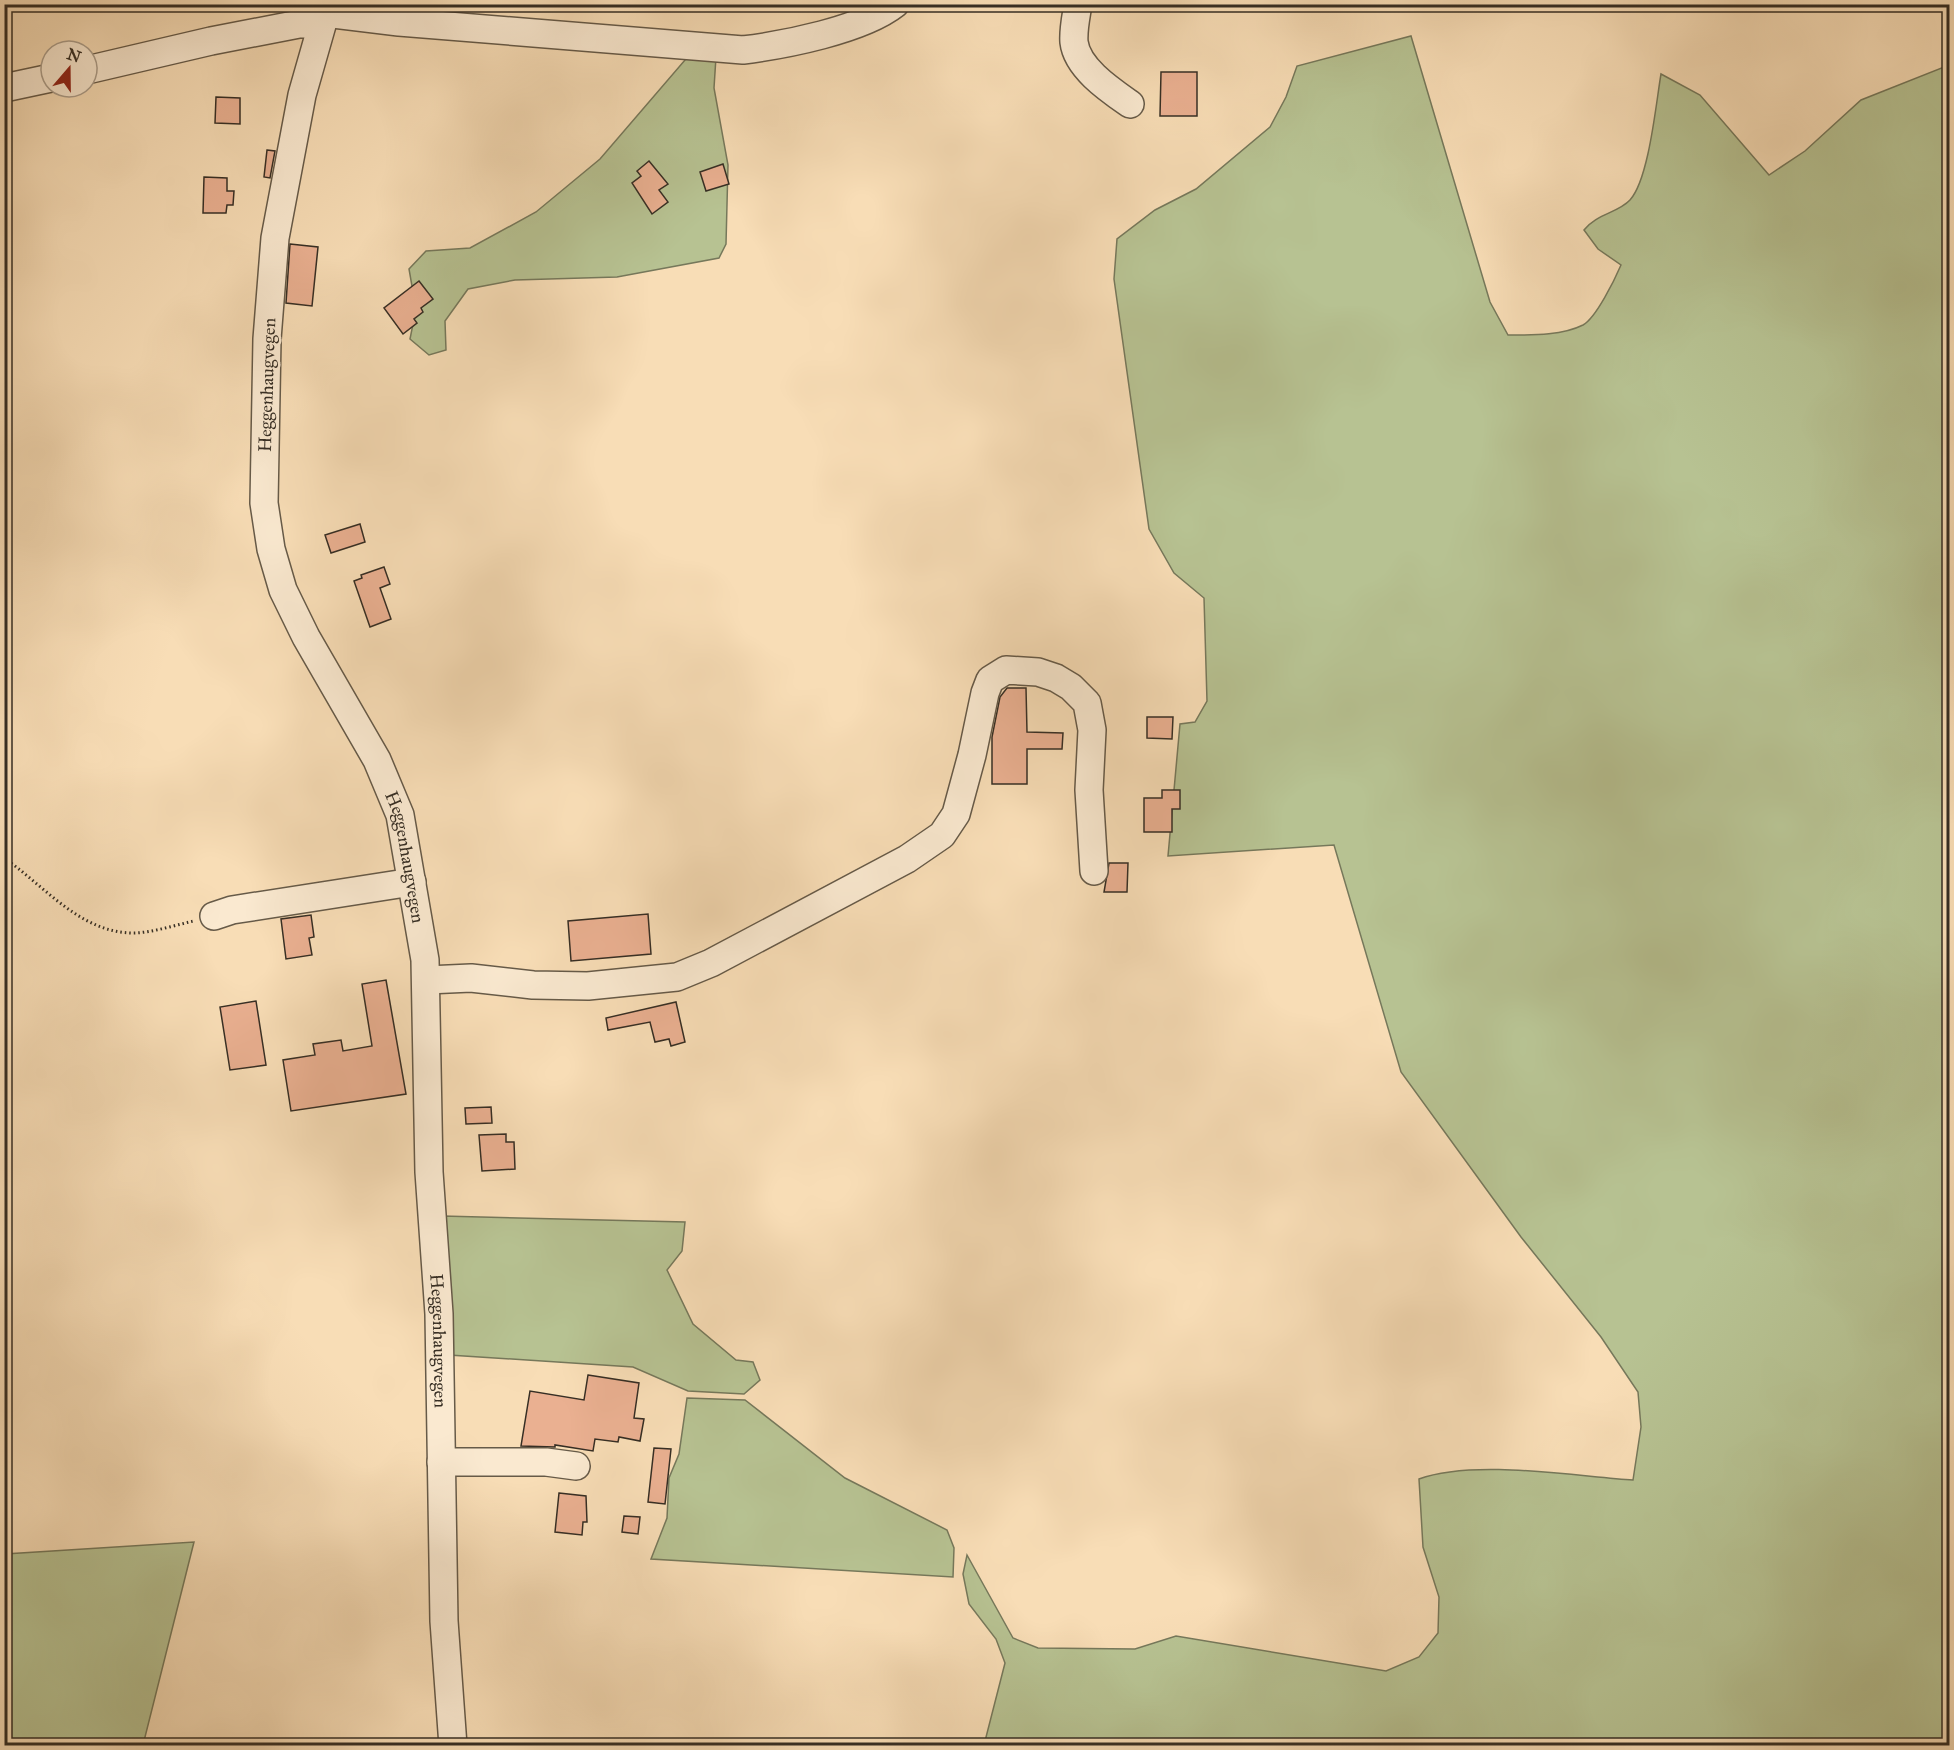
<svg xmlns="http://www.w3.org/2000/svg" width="1954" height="1750" font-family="'IM FELL Great Primer',serif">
<rect width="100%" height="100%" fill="#f8ddb6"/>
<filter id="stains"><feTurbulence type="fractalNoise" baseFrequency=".00333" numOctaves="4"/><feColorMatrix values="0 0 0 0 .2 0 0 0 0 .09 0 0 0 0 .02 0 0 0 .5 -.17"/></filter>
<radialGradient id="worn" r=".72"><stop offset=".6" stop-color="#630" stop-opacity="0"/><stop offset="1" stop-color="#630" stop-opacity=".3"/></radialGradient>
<g fill="#b7c292" stroke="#76785b" stroke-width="1.5">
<path d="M1411,36l79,266 18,33c23,0 53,1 75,-10 13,-7 32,-46 38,-60l-23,-16 -14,-19c12,-16 34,-17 46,-30 19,-21 26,-97 31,-126l39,21 69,80 36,-24 56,-51 88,-35v1680h-965l21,-82 -9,-24 -27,-35 -6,-30 4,-19 46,83 25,10 97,1 41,-13 210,35 33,-14 19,-24 1,-36 -16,-50 -4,-68c54,-20 155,-3 214,1l8,-53 -3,-35 -37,-55 -80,-100 -120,-165 -67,-227 -166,11 12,-132 15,-2 12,-21 -3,-103 -30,-25 -25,-44 -35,-250 3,-40 38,-29 41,-21 74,-62 16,-30 11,-31z"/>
<polygon points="691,53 716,57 714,88 728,165 726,244 719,258 617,277 515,280 468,289 445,321 446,350 429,355 410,339 416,309 409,269 426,251 470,248 536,212 600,159"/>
<polygon points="442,1216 685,1222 682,1251 667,1270 693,1324 736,1360 753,1362 760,1380 744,1394 688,1391 633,1367 449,1355"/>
<polygon points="687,1398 745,1400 845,1478 947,1530 954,1548 953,1577 651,1559 667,1518 669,1478 679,1454"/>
<polygon points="194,1542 143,1745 5,1745 5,1554"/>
</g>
<g fill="#eab091" stroke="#362e24" stroke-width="1.5">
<polygon points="1161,72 1197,72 1197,116 1160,116"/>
<polygon points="216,97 240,98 240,124 215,123"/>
<polygon points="267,150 275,151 270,178 264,177"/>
<polygon points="649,161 668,184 659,190 668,202 652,214 632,183 641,176 637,171"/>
<polygon points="723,164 729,184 706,191 700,172"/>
<polygon points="204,177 227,178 227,191 234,191 233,205 227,205 226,213 203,213"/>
<polygon points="290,244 318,247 312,306 286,303"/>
<polygon points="419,281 433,299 421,308 423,312 414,319 417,323 403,334 384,308"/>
<polygon points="360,524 365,542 331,553 325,535"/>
<polygon points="384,567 390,584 380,588 391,619 370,627 354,581 362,578 361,575"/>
<polygon points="1007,688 1026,688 1027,732 1063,733 1062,749 1027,749 1027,784 992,784 992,737 1000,697"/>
<polygon points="1147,717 1173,717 1172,739 1147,738"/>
<polygon points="1162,790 1180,790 1180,809 1172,809 1172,832 1144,832 1144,798 1162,798"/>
<polygon points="1109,863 1128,863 1127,892 1104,892"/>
<polygon points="648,914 651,954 571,961 568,921"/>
<polygon points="311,915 314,937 309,938 312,955 286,959 281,919"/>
<polygon points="386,980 406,1094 291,1111 283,1060 315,1055 313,1044 341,1040 343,1051 372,1046 362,984"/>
<polygon points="256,1001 266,1065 230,1070 220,1007"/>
<polygon points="676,1002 685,1042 671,1046 669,1039 655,1042 650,1022 608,1030 606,1018"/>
<polygon points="491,1107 492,1123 466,1124 465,1108"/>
<polygon points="506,1134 506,1142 514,1142 515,1169 482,1171 479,1135"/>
<polygon points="588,1375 639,1383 634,1418 644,1419 640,1441 619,1437 618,1442 595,1439 593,1451 555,1445 555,1447 521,1446 530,1391 584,1400"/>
<polygon points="654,1448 671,1449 665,1504 648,1502"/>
<polygon points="559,1493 586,1496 587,1522 583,1522 582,1535 555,1532"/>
<polygon points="624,1516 640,1517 638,1534 622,1532"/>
</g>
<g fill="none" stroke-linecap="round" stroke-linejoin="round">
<g stroke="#665a48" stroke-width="30">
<g id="minor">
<path id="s1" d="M328,4l-26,91 -27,143 -8,101 -3,164 7,46 12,41 23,47 71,123 23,55 25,145 4,212 10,142 5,307 9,125"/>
<path d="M1078,4c-2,13 -5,26 -4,38 3,26 36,48 56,62"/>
<path d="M325,13l74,9 344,28c41,-5 119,-20 152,-46"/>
<polyline points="87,70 211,41 299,24 321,24"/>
<polyline points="4,88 51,78"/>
<polyline points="214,916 232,910 412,882"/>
<polyline points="427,980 471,978 533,985 588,986 677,977 711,963 907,859 942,835 956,814 972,755 985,693 990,680 1006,670 1038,672 1056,678 1071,687 1087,703 1092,730 1089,790 1094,871"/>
<polyline points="441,1462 546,1462 576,1466"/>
</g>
</g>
<path stroke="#362e24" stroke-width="3" stroke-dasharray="1.5 3" stroke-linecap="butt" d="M4,858c41,28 77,76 131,75 20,-1 40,-8 59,-12"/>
<use href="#minor" stroke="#fae9d0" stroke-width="27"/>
</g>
<g text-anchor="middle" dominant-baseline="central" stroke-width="5" stroke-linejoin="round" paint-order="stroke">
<g font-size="18" fill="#362e24" stroke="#fae9d0">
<text transform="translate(267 385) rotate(-88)">Heggenhaugvegen</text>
<text stroke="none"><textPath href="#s1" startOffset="891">Heggenhaugvegen</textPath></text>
<text stroke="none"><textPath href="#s1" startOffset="1377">Heggenhaugvegen</textPath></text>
</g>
</g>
<rect width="1954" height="1750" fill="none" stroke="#f8ddb6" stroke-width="24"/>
<rect x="6" y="6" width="1942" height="1738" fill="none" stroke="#362e24" stroke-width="3"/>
<rect x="12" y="12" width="1930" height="1726" fill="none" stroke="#362e24" stroke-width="1.5"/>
<g transform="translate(69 69) rotate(20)"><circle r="28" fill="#fae9d0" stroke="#ac9e8b" stroke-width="1.5"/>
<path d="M0-4.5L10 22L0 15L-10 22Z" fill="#8f2418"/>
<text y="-9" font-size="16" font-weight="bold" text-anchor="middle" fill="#362e24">N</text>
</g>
<rect width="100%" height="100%" filter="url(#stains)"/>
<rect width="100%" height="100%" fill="url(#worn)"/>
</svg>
